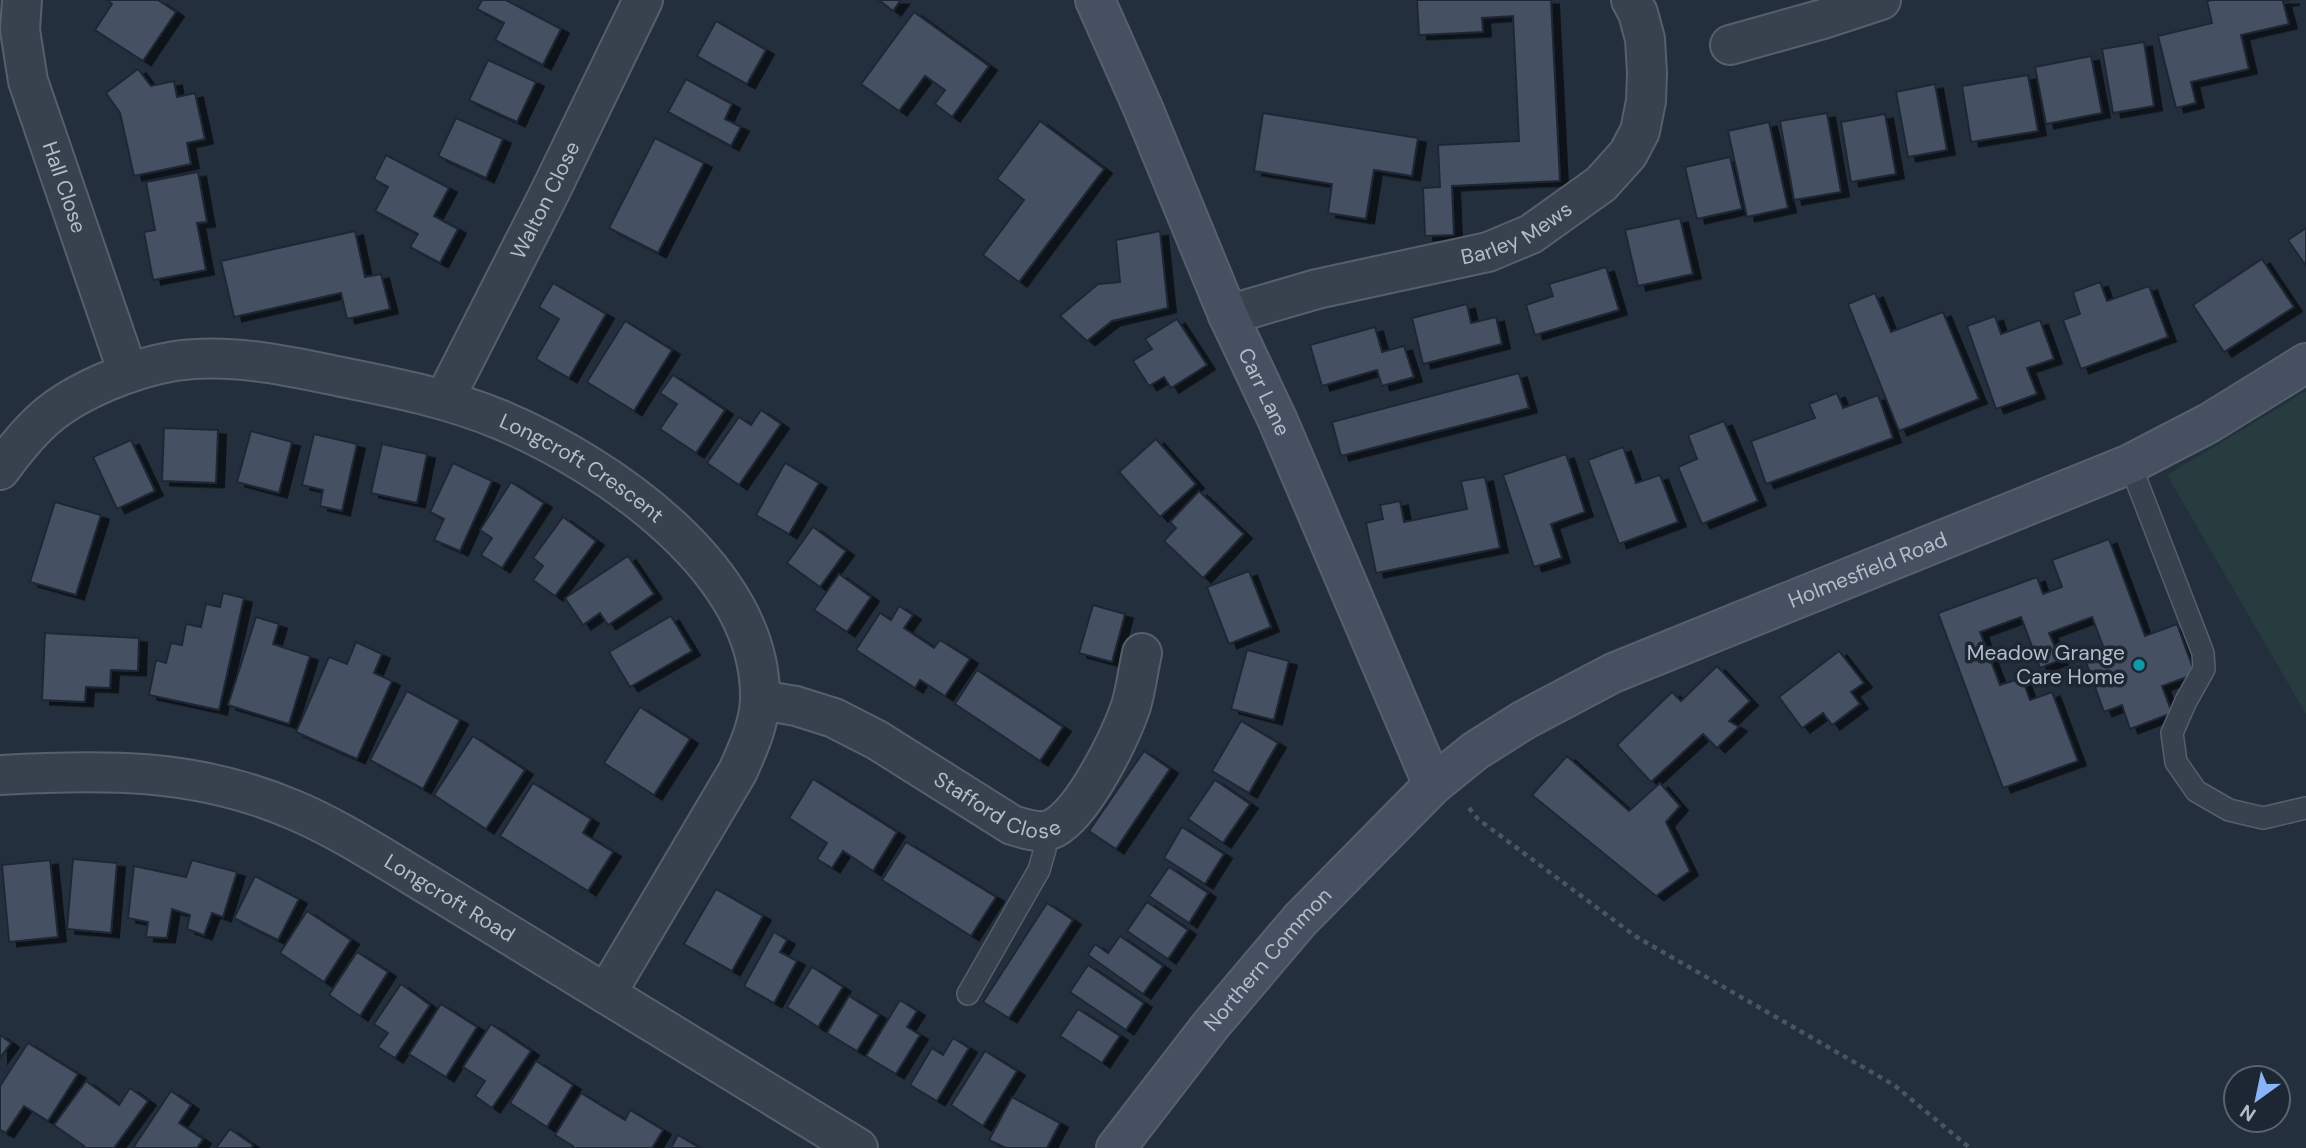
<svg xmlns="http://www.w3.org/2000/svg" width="2306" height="1148" font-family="'DM Sans',sans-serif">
<defs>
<filter id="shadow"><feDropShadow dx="8" dy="4.5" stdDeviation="0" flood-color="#0009"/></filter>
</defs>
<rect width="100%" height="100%" fill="#242f3e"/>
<polygon fill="#263c3f" points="2306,391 2306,714 2167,475"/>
<g fill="#455162" stroke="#1f2835" stroke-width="2" filter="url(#shadow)">
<polygon points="107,0 158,0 176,12 143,61 95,30 112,4"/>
<polygon points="482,0 506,0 561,29 543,65 495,40 504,23 477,9"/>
<polygon points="879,0 901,0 893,11"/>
<polygon points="1417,0 1551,0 1560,181 1452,186 1454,235 1425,236 1423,188 1440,187 1438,145 1519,141 1513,16 1482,18 1483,32 1419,35"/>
<polygon points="2213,0 2292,0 2283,2 2289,24 2241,35 2249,69 2191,82 2196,103 2176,108 2158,36 2212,23 2207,1"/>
<polygon points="914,12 989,66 952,117 935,104 945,90 925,76 899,111 861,84"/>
<polygon points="716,21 766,50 747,84 697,56"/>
<polygon points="2144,42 2154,106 2113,113 2102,49"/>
<polygon points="2091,56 2102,113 2046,124 2035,67"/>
<polygon points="488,60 536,82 517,122 469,100"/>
<polygon points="138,69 151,86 174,81 177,97 195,93 205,139 187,143 191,164 134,176 120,113 106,93"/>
<polygon points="2028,75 2038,131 1971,142 1962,86"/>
<polygon points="686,79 732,104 725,119 741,127 731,146 668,112"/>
<polygon points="1935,84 1947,150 1908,157 1896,92"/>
<polygon points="1263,113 1418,138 1412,176 1374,170 1366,219 1328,213 1332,184 1254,171"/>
<polygon points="1827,113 1841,192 1794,200 1780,121"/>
<polygon points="1885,114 1896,174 1851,182 1841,122"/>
<polygon points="456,118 503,139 486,178 438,156"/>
<polygon points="1040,121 1104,169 1019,282 983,255 1024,200 997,179"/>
<polygon points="1769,122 1788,208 1747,217 1728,131"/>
<polygon points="655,138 704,163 658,253 609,228"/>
<polygon points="386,155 449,188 434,216 458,229 440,263 410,247 418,234 375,211 388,187 374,179"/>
<polygon points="1730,157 1742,209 1697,219 1685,167"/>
<polygon points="198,172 207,222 197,223 206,270 153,280 144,232 155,230 146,182"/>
<polygon points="1680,218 1693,274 1638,286 1625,230"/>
<polygon points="2306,228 2306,266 2288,240"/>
<polygon points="355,231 365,277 381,274 390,309 347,319 341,293 234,317 221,261"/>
<polygon points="1160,231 1168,308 1112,321 1087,341 1060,316 1098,284 1120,282 1116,240"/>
<polygon points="2262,259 2294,307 2224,352 2193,305"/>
<polygon points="1606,267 1619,310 1535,335 1526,305 1553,296 1549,284"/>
<polygon points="2100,282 2107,301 2149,286 2168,337 2081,369 2063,320 2080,314 2073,292"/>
<polygon points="553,283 606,314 569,378 536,359 559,319 539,307"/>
<polygon points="1875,293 1891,332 1943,312 1979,399 1899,431 1848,304"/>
<polygon points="1467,304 1471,323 1496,317 1502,344 1423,364 1412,318"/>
<polygon points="1995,316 2001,334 2040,320 2054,359 2027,368 2037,394 1996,409 1967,326"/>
<polygon points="1177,319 1207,365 1171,388 1164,377 1149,386 1133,361 1152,349 1145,339"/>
<polygon points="625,321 672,350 634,411 587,382"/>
<polygon points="1375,327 1382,352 1404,346 1414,377 1382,386 1377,370 1322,386 1310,345"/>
<polygon points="1519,373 1529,408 1341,456 1332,422"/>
<polygon points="673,375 725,410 696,453 660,429 677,404 660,393"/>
<polygon points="1837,393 1843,408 1878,395 1893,438 1766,484 1751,441 1815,418 1809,404"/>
<polygon points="761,410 781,424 739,485 707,463 739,417 751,425"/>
<polygon points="1724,421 1758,501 1702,524 1678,467 1697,459 1688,435"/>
<polygon points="164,428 218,430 216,483 162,481"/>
<polygon points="251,431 292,442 279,493 237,482"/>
<polygon points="314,434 357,444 342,511 320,506 323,490 302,485"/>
<polygon points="1156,439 1196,484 1160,517 1119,472"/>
<polygon points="131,440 155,491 117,509 93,457"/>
<polygon points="382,444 427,454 417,503 371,493"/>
<polygon points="1623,447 1636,483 1660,475 1678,522 1619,544 1588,460"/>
<polygon points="1566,454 1585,512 1551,524 1562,558 1534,567 1503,475"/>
<polygon points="453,463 492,481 460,551 434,540 444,519 430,512"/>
<polygon points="785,463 819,483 789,534 756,515"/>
<polygon points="1485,477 1500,548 1376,573 1366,523 1383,519 1380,505 1400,501 1404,522 1467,509 1461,481"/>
<polygon points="511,482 544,503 502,568 481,555 492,538 480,530"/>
<polygon points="1199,491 1244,534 1203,578 1164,541 1176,528 1170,522"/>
<polygon points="55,502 101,515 76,595 30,582"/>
<polygon points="563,517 596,541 555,596 533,580 543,566 533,558"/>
<polygon points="813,527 846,551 820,587 787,563"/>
<polygon points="2109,539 2145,636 2177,624 2195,674 2162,686 2172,713 2130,729 2122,705 2104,712 2086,662 2106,654 2092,617 2049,633 2060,660 2040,668 2021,617 1980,632 2000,685 2022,678 2030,700 2052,692 2078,761 2003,788 1938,613 2037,577 2043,594 2062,587 2052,560"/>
<polygon points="628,556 654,594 608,625 600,613 583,625 565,598"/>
<polygon points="1249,571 1271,627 1229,644 1207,587"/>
<polygon points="839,574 871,597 847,632 814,610"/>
<polygon points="223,593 244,598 219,710 149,695 156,660 166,663 171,643 182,645 186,624 201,627 206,604 220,607"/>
<polygon points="1093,605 1125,614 1112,662 1079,653"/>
<polygon points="899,606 913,615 904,628 934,648 940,640 970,659 945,696 920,680 915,688 856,650 880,613 891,620"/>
<polygon points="671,616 692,651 630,687 609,652"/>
<polygon points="256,617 279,624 273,644 310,656 289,724 228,705"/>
<polygon points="45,633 139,638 138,671 111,670 110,688 86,687 85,702 42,700"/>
<polygon points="356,642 382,654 374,673 392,681 357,759 296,732 329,657 347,664"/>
<polygon points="1247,650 1289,661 1274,720 1231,709"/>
<polygon points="1839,651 1864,683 1851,692 1860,704 1832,725 1823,713 1802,728 1779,697"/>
<polygon points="1717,666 1750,701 1729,721 1739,727 1717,748 1703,734 1651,782 1617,745 1672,692 1681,701"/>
<polygon points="977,670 1063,727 1040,761 955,704"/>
<polygon points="407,691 460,720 423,789 370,760"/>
<polygon points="640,707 690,739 654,795 604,763"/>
<polygon points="1241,721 1278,743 1249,793 1212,771"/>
<polygon points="473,736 525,770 486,829 434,795"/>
<polygon points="1144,751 1170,769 1116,849 1089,831"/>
<polygon points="1567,756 1629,811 1660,783 1680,806 1666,822 1690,871 1656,896 1532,795"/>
<polygon points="813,779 897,832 873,871 843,851 832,868 817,859 827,843 789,818"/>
<polygon points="1215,780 1250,804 1223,843 1188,819"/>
<polygon points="533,783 591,819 583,833 613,852 588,891 500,836"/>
<polygon points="1182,827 1224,854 1205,884 1164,858"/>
<polygon points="906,842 996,897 971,936 882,880"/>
<polygon points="73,859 117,863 111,933 67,929"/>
<polygon points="50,860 58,937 9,942 2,865"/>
<polygon points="192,860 237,872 223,917 212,913 204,935 187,929 190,915 172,909 167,938 146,937 148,922 128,918 134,866 186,877"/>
<polygon points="1169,867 1208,893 1189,923 1149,896"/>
<polygon points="255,876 299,899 278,940 234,918"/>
<polygon points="716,889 763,916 732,971 684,944"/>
<polygon points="1147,902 1188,930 1168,959 1127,931"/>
<polygon points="1047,903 1073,920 1009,1018 983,1002"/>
<polygon points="307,911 351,940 324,982 280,953"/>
<polygon points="774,932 787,940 780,952 797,961 774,1003 744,986"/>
<polygon points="1120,936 1163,966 1143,994 1088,955 1095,944 1108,953"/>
<polygon points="357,952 388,972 360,1016 329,995"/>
<polygon points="1088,965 1144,1003 1126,1030 1070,992"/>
<polygon points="812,967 843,987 818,1027 787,1007"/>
<polygon points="401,984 430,1005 395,1058 378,1047 388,1033 374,1024"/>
<polygon points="849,996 879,1015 857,1051 827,1033"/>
<polygon points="900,1000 917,1011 907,1027 920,1035 896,1074 866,1056"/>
<polygon points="441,1004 477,1027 446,1077 409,1054"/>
<polygon points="1078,1009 1120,1036 1102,1063 1060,1036"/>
<polygon points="491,1024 531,1051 492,1108 475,1096 485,1081 463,1067"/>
<polygon points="0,1035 11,1043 0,1058"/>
<polygon points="953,1038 969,1048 937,1101 910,1085 932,1048 943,1055"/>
<polygon points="28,1043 78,1074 48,1121 24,1106 6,1133 0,1130 0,1086"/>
<polygon points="985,1051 1017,1071 983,1126 951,1105"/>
<polygon points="536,1061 573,1085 547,1127 510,1103"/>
<polygon points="86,1081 119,1105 130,1088 148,1101 114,1148 82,1148 84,1146 54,1125"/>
<polygon points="171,1091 191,1105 179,1123 203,1139 197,1148 133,1148"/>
<polygon points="581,1093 625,1120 630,1110 663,1130 652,1148 572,1148 573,1146 555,1135"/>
<polygon points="1012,1097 1060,1123 1047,1148 1006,1148 989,1140"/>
<polygon points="230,1129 253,1145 251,1148 216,1148"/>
<polygon points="678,1135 700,1148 671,1148"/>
</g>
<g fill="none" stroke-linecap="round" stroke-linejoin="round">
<g stroke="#565f6c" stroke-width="24">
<g id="lane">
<polyline points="2130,464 2203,653 2204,669 2186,701 2172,733 2176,762 2196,791 2229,810 2263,818 2306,808"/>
<polyline points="968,994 1039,870 1045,849 1044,830"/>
</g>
</g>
<g stroke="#565f6c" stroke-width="42">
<g id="street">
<path id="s1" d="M22,0l-2,30 8,51 100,292"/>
<polyline points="1730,45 1823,19 1881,0"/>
<path id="s2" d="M1228,315l89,-26 171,-37 43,-18 70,-50 27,-30 12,-23 6,-30 1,-28 -2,-34 -7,-26 -7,-13"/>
<path id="s3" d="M444,400l105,-206 94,-194"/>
<path id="s4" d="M0,470c13,-18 28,-37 45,-52 32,-28 88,-50 130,-57 54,-8 110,4 162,15 55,11 111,22 164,44 106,45 262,150 259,280 -1,25 -12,48 -22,71l-132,223"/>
<path id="s5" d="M760,700l36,6 38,12 43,22 135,85c14,4 29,10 42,3 30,-16 66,-90 77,-122 5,-17 7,-35 11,-53"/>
<path id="s6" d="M0,775c103,-6 197,-7 294,35 38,16 73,38 108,59l456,279"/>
</g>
</g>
<g stroke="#565f6c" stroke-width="42">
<g id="secondary">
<path id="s7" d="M1095,0l48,108 85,207 50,106 155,364"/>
<path id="s8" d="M1116,1148l95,-123 89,-105 133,-135 42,-34 49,-31 89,-47 517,-209 79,-41 97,-60"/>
</g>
</g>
<polyline stroke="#44595c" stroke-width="4.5" stroke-dasharray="5 5" stroke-linecap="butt" points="1469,808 1478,819 1635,936 1894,1085 1970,1148"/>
<use href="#lane" stroke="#38414e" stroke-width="21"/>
<use href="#street" stroke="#38414e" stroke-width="38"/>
<use href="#secondary" stroke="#465061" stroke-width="38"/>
</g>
<circle fill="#0f9aa8" stroke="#1d2633" stroke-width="2.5" cx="2139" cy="665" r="7"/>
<g text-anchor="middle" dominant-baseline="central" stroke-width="7" stroke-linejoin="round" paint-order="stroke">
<g font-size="21" fill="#b4bcc9" stroke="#1d2633">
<text stroke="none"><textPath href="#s1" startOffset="194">Hall Close</textPath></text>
<text stroke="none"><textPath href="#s3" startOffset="224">Walton Close</textPath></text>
<text stroke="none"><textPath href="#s2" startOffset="301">Barley Mews</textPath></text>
<text stroke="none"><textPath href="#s7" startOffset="427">Carr Lane</textPath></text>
<text stroke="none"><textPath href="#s4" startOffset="640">Longcroft Crescent</textPath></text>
<text stroke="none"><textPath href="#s8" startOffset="970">Holmesfield Road</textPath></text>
<text stroke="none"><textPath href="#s5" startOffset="264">Stafford Close</textPath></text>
<text stroke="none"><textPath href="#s6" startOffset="478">Longcroft Road</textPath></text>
<text stroke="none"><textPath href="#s8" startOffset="242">Northern Common</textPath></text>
</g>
<g font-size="21" fill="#b4bcc9" stroke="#1d2633" text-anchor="end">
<text x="2125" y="653">Meadow Grange<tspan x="2125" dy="24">Care Home</tspan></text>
</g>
</g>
<g transform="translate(2257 1099) rotate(213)"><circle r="33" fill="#1d2633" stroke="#59626f" stroke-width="2"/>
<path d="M0-5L12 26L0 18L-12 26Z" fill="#8ab4f8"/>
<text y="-10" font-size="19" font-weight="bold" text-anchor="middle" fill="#b4bcc9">N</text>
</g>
</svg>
